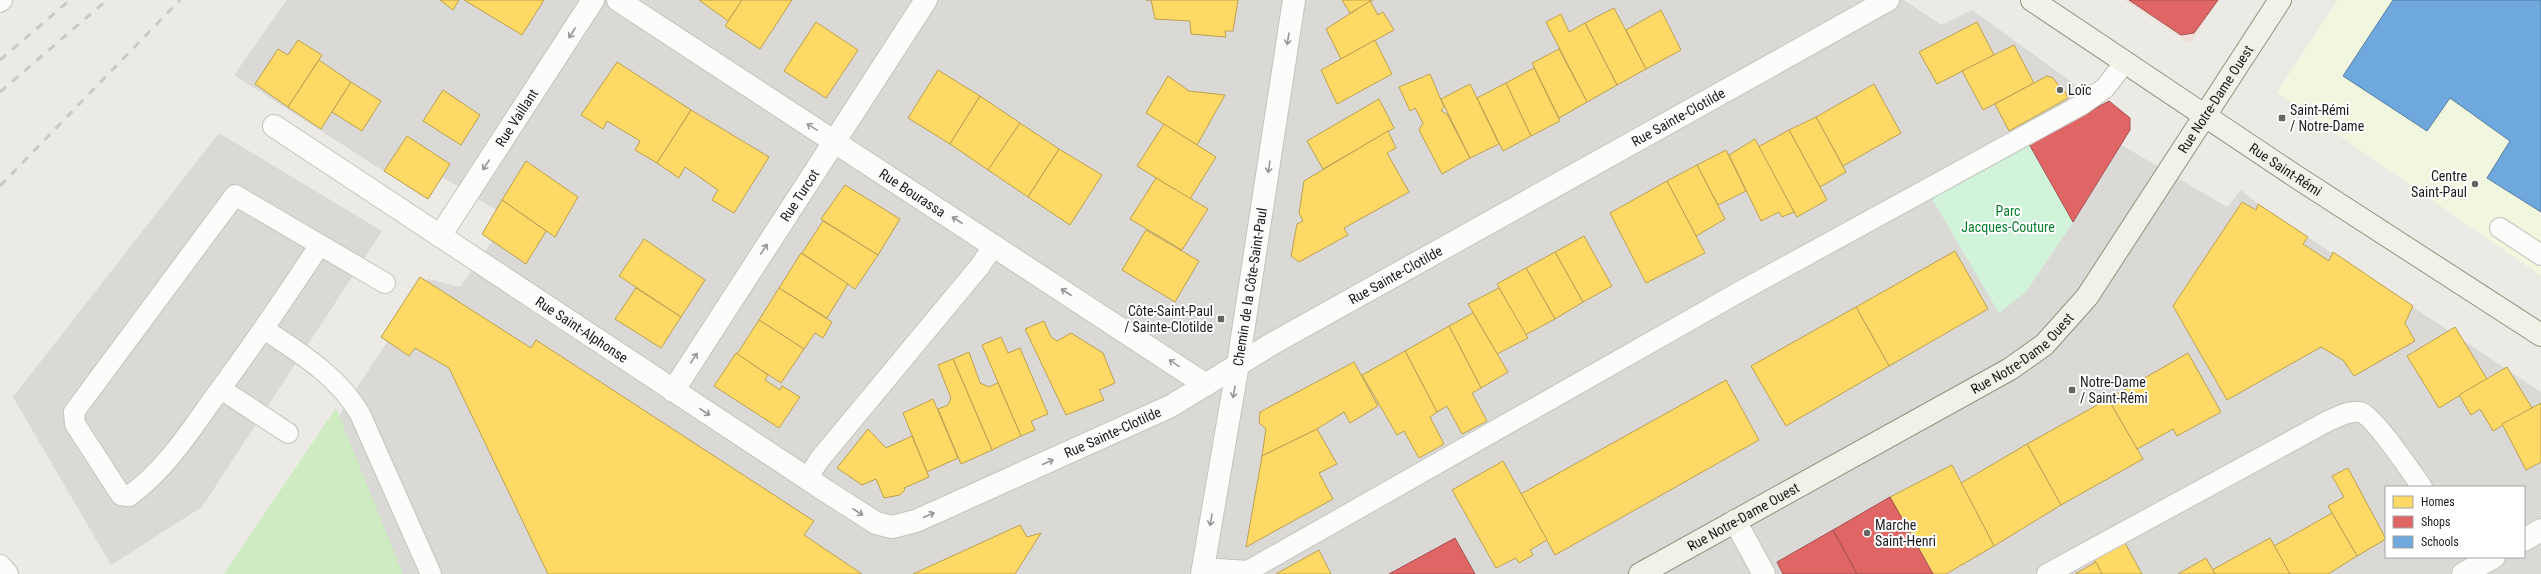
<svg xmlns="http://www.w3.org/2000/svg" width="2541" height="574" font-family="'Roboto Condensed',sans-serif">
<rect width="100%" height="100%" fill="#ebeae4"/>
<path fill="#dad9d6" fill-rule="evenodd" d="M287,0h1617l37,25 31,-15 151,109 -10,21 114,67 14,-17 17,14 283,188v182h-2317l102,-139 102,-156 32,8 35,-50 -11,-7 12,-20 -53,-33 -16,22 -193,-124zM2386,487h138v70h-138z"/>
<polygon fill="#eee0d9" points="2124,0 2219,0 2190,44"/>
<polygon fill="#f1f6de" points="2338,0 2541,0 2541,276 2277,92"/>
<polygon fill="#ceebc1" points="336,408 403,574 224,574"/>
<polygon fill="#d1f3d9" points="2029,144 2073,222 2026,292 1999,313 1931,197"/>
<polygon fill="#d9d9d6" points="219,133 382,231 202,507 111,565 13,397"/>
<g fill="#ffd966" stroke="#bba050">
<polygon points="440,0 459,0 453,10"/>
<polygon points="464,0 544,0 522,35"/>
<polygon points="699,0 742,0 728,21"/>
<polygon points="742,0 792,0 760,49 725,26"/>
<polygon points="1146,0 1238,0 1233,31 1225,31 1226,37 1191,34 1190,21 1155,19 1151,0"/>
<polygon points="1342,0 1373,0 1350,13"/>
<polygon points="1370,1 1378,15 1383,12 1394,30 1341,59 1326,29"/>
<polygon points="1614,8 1646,69 1617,85 1585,23"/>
<polygon points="1661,10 1681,50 1646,69 1626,30"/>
<polygon points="1561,14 1569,32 1585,23 1617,85 1587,102 1546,22"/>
<polygon points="816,22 858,50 826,98 784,71"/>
<polygon points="1977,22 1994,55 1937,84 1919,52"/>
<polygon points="298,40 322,55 288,107 255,84 278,49 288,55"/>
<polygon points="1375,40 1392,74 1337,104 1321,70"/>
<polygon points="2014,45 2034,83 1983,110 1962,71"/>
<polygon points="1559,49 1587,102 1559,118 1532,63"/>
<polygon points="319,60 351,82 321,129 288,107"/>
<polygon points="617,62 691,110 657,163 635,150 640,141 607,121 603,129 581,115"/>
<polygon points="1534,68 1560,121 1531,136 1506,83"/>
<polygon points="938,70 980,96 950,144 908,118"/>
<polygon points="1430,74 1444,107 1441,111 1447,114 1470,158 1442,174 1419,130 1423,123 1415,108 1410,111 1399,87"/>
<polygon points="1168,76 1189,91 1225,95 1197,145 1146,113"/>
<polygon points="2047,76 2053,78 2059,86 2059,92 2064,89 2068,98 2009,131 1995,104"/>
<polygon points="351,82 381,101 362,131 332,112"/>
<polygon points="1506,83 1531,136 1503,151 1477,98"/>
<polygon points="1470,84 1499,144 1470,158 1441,99"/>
<polygon points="1874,84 1901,133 1843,166 1816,117"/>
<polygon points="443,90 480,115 461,145 423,121"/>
<polygon points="980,96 1020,123 988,170 950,144"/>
<polygon points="1379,99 1394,128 1323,169 1307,141"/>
<polygon points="691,110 769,157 734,213 712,200 718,190 685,167 679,178 657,163"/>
<polygon points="1816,117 1846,172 1820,187 1789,130"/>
<polygon points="1020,123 1059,149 1028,197 988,170"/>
<polygon points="1164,124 1216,157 1190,199 1137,166"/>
<polygon points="1789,130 1827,200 1797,217 1758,147"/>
<polygon points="1388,131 1396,148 1387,153 1409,192 1344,228 1348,235 1299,262 1291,256 1297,224 1303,221 1299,213 1304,181"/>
<polygon points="407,136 450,164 428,199 384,171"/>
<polygon points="1755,139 1794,212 1782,217 1779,212 1761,221 1729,155"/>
<polygon points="1059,149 1102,175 1070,225 1028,197"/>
<polygon points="1726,150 1746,191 1718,205 1697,165"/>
<polygon points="526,161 578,197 555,237 502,200"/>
<polygon points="1697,165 1725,219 1696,236 1667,181"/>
<polygon points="1156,178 1208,209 1182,250 1130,219"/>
<polygon points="1667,181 1705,253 1646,283 1610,213"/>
<polygon points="845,185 900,219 878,255 821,219"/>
<polygon points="502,200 546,231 526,264 482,234"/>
<polygon points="2242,202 2256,210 2258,204 2308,237 2303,244 2329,261 2333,252 2413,306 2405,323 2415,341 2354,376 2343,360 2321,347 2227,400 2173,306"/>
<polygon points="823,221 878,255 855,289 802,253"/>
<polygon points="1146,230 1199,261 1175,302 1122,270"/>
<polygon points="1584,236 1612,286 1583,302 1555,252"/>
<polygon points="644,239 705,280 681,317 619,276"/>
<polygon points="1955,251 1988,309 1889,366 1856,307"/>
<polygon points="1555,252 1583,302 1555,319 1526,268"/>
<polygon points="801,253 848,284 827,318 779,288"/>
<polygon points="1526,268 1555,319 1525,335 1497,284"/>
<polygon points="420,277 531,348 536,340 814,521 804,535 862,574 548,574 449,368 415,348 409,356 381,337"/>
<polygon points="636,288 681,317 661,348 615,319"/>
<polygon points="779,288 832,322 823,338 815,333 804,349 759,320"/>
<polygon points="1499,288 1528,338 1497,354 1468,304"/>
<polygon points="1856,307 1889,366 1786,426 1751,366"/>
<polygon points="1473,313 1508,372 1481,388 1449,326"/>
<polygon points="759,320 804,349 781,383 737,354"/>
<polygon points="1044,321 1051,337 1057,341 1071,333 1103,353 1115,383 1099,390 1104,400 1066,415 1025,329"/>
<polygon points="1449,326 1481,388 1472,393 1487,421 1462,434 1447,406 1437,412 1405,351"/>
<polygon points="2455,327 2487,379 2439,408 2407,356"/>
<polygon points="1001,337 1008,353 1020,348 1048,414 1031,421 1035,430 1021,436 982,345"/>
<polygon points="1405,351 1437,412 1430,417 1444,444 1419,458 1404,431 1397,435 1362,375"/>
<polygon points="969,352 980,383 989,387 998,383 1021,436 992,450 953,359"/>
<polygon points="736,353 768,375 765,380 780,390 782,386 800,397 779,428 714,386"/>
<polygon points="2188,353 2221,412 2177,436 2173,429 2137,449 2108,399"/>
<polygon points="953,359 992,450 961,464 938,409 948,405 951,398 938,365"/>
<polygon points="1354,362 1378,406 1350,423 1344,412 1317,429 1262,456 1266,429 1259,423 1260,412"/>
<polygon points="2507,367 2532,408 2493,431 2480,409 2471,415 2459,395"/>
<polygon points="1726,380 1759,440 1555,555 1521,494"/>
<polygon points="933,399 958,458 927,472 903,413"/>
<polygon points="2108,399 2143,459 2061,505 2027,444"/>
<polygon points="2541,403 2541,462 2526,470 2502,424"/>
<polygon points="868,429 886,448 912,436 929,477 904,488 905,490 900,495 884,498 876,479 862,485 837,468"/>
<polygon points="1317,429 1337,464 1319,473 1333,499 1246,547 1262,456"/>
<polygon points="2027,444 2061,505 1994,546 1961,483"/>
<polygon points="1503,461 1547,540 1530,550 1533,555 1519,563 1516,558 1496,568 1452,490"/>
<polygon points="1952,465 1994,546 1946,574 1933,574 1890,497"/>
<polygon points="2348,468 2386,539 2357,556 2328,506 2344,497 2332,476"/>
<polygon points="2332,513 2357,556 2328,574 2290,574 2274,546"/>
<polygon points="1020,525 1027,537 1041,533 1015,574 913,574"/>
<polygon points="2270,538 2290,574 2215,574 2212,570"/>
<polygon points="2125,543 2142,574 2102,574 2094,560"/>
<polygon points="1319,550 1331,574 1276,574"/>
<polygon points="2206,558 2215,574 2178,574"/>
<polygon points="2096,562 2102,574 2075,574"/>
</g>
<g fill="#e06666" stroke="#a55050">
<polygon points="2129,0 2218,0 2194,33 2181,35"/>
<polygon points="2109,101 2130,118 2130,130 2073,222 2029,144"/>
<polygon points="1890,497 1933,574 1857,574 1833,530"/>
<polygon points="1833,530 1857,574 1783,574 1777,562"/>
<polygon points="1455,538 1475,574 1389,574"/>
</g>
<polygon fill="#6fa8dc" stroke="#567ea2" points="2393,0 2541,0 2541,212 2487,178 2510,141 2450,98 2427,131 2343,76"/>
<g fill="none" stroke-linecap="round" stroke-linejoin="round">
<g stroke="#c3c3c0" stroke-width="22">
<g id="lane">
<polyline points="0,2 2,0"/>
<polyline points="2500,228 2541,255"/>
<path d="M319,246c-34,52 -69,103 -106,153 -24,34 -49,72 -84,97l-8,-1 -46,-71 -1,-12 161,-217 150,88"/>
<path d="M264,329c36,24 74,47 96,85l71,160"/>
<polyline points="221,389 288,433"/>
<polyline points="807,479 819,460 980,266 994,245"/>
<polyline points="1203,568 1248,571 1741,291 2081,105 2105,88 2125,62"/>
<path d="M2047,574l281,-153c10,-4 21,-11 32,-9 13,3 52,61 62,75"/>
</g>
</g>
<g stroke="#c3c3c0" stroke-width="24">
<g id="street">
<path id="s1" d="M618,0l588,385"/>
<path id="s2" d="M274,126l552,365 50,32 16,4 24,-6 255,-115 99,-61 618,-345"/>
<path id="s3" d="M440,236l153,-236"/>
<path id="s4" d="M673,391l253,-391"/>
<polyline points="1735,521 1764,574"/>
<polyline points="2524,540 2541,530"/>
<polyline points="0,566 7,574"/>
<path id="s5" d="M1202,574l36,-210 56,-364"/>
<polyline points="2463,574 2494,557"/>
</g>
</g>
<g stroke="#8e957c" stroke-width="24">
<g id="secondary">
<path id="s6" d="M2032,0l263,176 246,159"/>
<path id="s7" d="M1640,574l370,-205 34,-24 43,-48 193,-297"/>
</g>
</g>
<use href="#lane" stroke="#fcfcfb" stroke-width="20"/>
<use href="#street" stroke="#fcfcfb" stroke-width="22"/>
<use href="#secondary" stroke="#f0f2e8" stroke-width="22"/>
<g stroke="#c9c9c8" stroke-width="3" stroke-dasharray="8 8" stroke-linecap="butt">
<polyline points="0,60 70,0"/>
<polyline points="0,92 107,0"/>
<polyline points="0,186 180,0"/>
</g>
</g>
<defs><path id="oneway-shaft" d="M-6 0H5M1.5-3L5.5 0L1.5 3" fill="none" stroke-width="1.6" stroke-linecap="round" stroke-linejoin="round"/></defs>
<g stroke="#979797">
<use href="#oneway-shaft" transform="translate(572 33) rotate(123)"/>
<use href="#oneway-shaft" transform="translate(1288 39) rotate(99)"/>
<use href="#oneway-shaft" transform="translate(812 127) rotate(-148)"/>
<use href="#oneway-shaft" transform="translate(486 165) rotate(123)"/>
<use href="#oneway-shaft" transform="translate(1269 167) rotate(99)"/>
<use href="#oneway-shaft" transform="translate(957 220) rotate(-147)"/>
<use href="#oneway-shaft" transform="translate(764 249) rotate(-57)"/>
<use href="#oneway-shaft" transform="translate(1066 292) rotate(-147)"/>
<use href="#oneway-shaft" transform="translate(694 358) rotate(-57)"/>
<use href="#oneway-shaft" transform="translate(1174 363) rotate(-146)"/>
<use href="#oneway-shaft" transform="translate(1234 392) rotate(100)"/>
<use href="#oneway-shaft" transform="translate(705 412) rotate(33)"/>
<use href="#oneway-shaft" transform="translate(1048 462) rotate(-24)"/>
<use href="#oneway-shaft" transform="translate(858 512) rotate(33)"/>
<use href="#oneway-shaft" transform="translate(929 515) rotate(-24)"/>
<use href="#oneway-shaft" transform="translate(1211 520) rotate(100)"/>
</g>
<g fill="#646462" stroke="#fff" stroke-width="1.5">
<circle cx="2060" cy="90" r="4"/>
<rect x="2278" y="114" width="8" height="8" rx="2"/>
<circle cx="2475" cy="184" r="4"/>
<rect x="1217" y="315" width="8" height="8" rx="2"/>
<rect x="2068" y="386" width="8" height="8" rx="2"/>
<circle cx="1867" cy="533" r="4"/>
</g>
<g text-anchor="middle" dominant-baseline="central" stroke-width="4" stroke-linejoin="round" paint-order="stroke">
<g font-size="14" fill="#1c1c1c" stroke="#fff" text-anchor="start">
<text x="2068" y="90">Loïc</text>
<text x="2290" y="110">Saint-Rémi<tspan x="2290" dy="16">/ Notre-Dame</tspan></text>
<text x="2467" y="176" text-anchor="end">Centre<tspan x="2467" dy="16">Saint-Paul</tspan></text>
<text x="1213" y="311" text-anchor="end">Côte-Saint-Paul<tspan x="1213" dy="16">/ Sainte-Clotilde</tspan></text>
<text x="2080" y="382">Notre-Dame<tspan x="2080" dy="16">/ Saint-Rémi</tspan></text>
<text x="1875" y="525">Marche<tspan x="1875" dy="16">Saint-Henri</tspan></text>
</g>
<g font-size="14" fill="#1c1c1c" stroke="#fff">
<text stroke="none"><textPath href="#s7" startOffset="765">Rue Notre-Dame Ouest</textPath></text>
<text stroke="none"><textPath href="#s2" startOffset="1626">Rue Sainte-Clotilde</textPath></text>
<text stroke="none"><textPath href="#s3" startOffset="141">Rue Vaillant</textPath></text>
<text stroke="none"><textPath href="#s6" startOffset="305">Rue Saint-Rémi</textPath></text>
<text stroke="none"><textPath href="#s1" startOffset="352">Rue Bourassa</textPath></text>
<text stroke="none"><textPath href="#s4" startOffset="233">Rue Turcot</textPath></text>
<text stroke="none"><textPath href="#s2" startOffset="1302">Rue Sainte-Clotilde</textPath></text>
<text stroke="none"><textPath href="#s5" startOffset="291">Chemin de la Côte-Saint-Paul</textPath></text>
<text stroke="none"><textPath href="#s2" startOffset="369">Rue Saint-Alphonse</textPath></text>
<text stroke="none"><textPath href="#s7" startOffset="442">Rue Notre-Dame Ouest</textPath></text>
<text stroke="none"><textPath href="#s2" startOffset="978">Rue Sainte-Clotilde</textPath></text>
<text stroke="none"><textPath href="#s7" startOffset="118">Rue Notre-Dame Ouest</textPath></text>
</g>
<g font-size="14" fill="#087d2d" stroke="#fff">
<text x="2008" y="211">Parc<tspan x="2008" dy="16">Jacques-Couture</tspan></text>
</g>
</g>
<rect x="2385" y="486" width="140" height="72" fill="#ffffff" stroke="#a4a4a4"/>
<rect x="2393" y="496" width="20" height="12" fill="#ffd966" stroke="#a4a4a4"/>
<text x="2421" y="506" font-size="12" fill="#1c1c1c">Homes</text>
<rect x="2393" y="516" width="20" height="12" fill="#e06666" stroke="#a4a4a4"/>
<text x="2421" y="526" font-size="12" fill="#1c1c1c">Shops</text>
<rect x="2393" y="536" width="20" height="12" fill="#6fa8dc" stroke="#a4a4a4"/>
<text x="2421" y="546" font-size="12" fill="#1c1c1c">Schools</text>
</svg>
